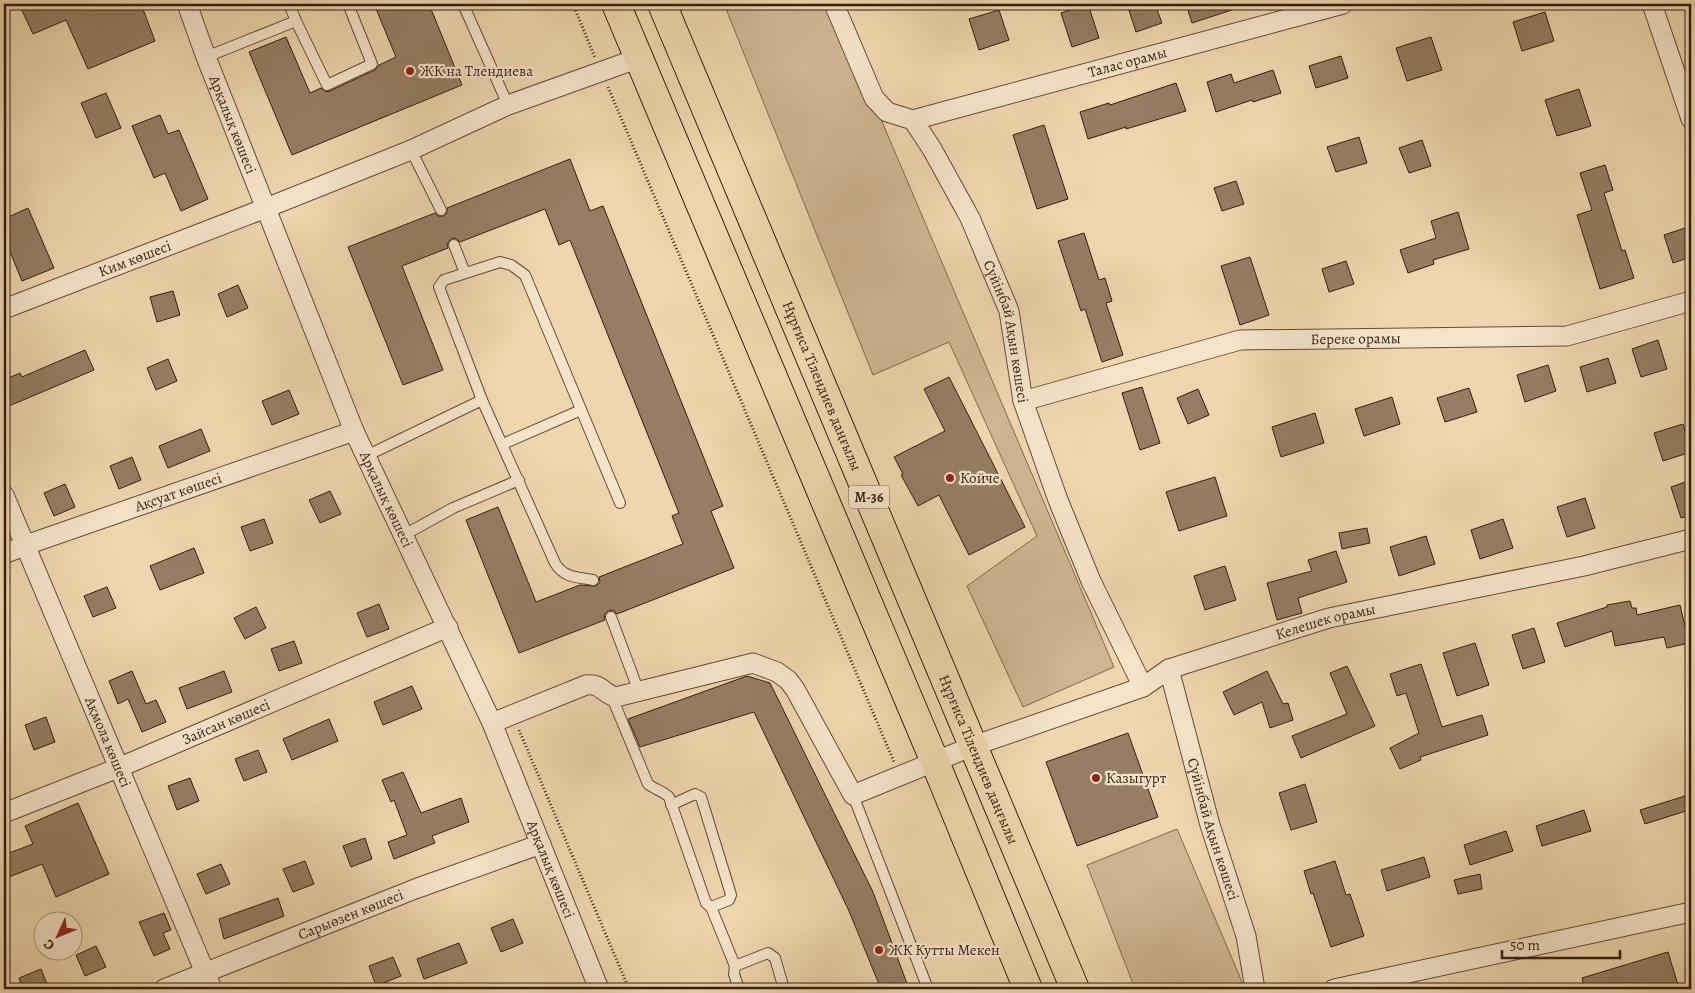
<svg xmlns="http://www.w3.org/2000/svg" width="1695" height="993" font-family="Alegreya,serif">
<rect width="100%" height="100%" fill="#efd6ae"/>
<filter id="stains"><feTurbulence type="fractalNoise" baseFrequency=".004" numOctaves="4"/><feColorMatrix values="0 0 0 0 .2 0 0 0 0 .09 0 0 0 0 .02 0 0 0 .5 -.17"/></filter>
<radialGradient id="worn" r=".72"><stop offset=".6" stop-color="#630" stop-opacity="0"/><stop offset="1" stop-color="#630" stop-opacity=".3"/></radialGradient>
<g fill="#d0b693" stroke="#836952">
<polygon points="724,4 832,4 1114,667 1023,707 967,586 1037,536 949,342 873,375"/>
<polygon points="1177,829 1245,989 1135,989 1087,865"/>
</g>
<g fill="#967d63" stroke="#361c11">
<polygon points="19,4 141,4 155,41 88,69 66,20 33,34"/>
<polygon points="374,4 429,4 462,85 292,155 249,52 286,37 310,93 321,88 326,92 330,91 375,70 379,65 396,57"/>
<polygon points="1088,4 1099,38 1072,47 1061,13"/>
<polygon points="1127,4 1155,4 1162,23 1136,32"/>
<polygon points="1186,4 1244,4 1244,6 1192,23"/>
<polygon points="999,10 1009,40 979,50 969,19"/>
<polygon points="1545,12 1554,41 1522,51 1513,22"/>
<polygon points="1431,37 1442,70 1407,81 1396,48"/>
<polygon points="1341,56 1348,78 1316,88 1309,66"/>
<polygon points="1273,70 1281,93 1253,102 1252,100 1216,112 1207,82 1231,74 1234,83"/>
<polygon points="1176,83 1186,111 1126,129 1126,127 1088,139 1080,112 1109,103 1110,105"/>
<polygon points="1579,89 1591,126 1557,136 1545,100"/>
<polygon points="106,93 121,128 96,138 81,103"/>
<polygon points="160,115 168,134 179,130 208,199 181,211 165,173 154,178 132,126"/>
<polygon points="1044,125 1068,199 1037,209 1013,135"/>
<polygon points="1359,137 1367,163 1336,172 1327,147"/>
<polygon points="1422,140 1431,166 1409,173 1399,148"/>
<polygon points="570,159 590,211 603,206 723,506 711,511 734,568 617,614 613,610 608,611 604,615 605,620 519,653 466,520 498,507 536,602 580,585 596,586 600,582 599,577 683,544 672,516 679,513 570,240 559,245 545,209 460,242 455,238 451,239 447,244 448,248 402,266 443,370 403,385 348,247 435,213 438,216 444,216 447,213 447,208"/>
<polygon points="1605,165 1613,190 1604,193 1622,251 1625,250 1634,278 1600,289 1577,215 1592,210 1580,173"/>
<polygon points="1236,181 1244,204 1222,211 1214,188"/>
<polygon points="28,208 54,268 22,281 4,237 4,219"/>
<polygon points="1458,212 1469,249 1433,260 1434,264 1408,273 1400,250 1436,238 1431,221"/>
<polygon points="1691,226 1691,257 1673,263 1664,235"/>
<polygon points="1084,233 1099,280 1105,278 1112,301 1106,303 1123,355 1102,362 1085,309 1081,311 1058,241"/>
<polygon points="1250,257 1269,315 1240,325 1221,266"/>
<polygon points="1346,261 1354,284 1329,292 1322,269"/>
<polygon points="238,285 248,308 227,317 218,294"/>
<polygon points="173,291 180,315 157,322 150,297"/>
<polygon points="1658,340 1667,369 1641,377 1632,349"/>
<polygon points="85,350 94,370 9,406 4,395 4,380 20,373 22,377"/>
<polygon points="1608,358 1616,383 1587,392 1580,367"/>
<polygon points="168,359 177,381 156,390 147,368"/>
<polygon points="1548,365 1556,391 1525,402 1517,375"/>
<polygon points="949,377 1025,527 969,555 939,495 918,506 901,475 903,474 894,457 945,431 924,389"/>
<polygon points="1142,387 1160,443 1140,450 1122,393"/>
<polygon points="1469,388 1477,412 1445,422 1437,398"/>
<polygon points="1198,389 1209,415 1188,424 1177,398"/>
<polygon points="289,390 299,414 272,425 262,401"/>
<polygon points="1392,397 1400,424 1364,436 1355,409"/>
<polygon points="1315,413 1324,443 1281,457 1272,427"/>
<polygon points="1683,424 1691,452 1663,461 1654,433"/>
<polygon points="201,429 210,451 168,468 159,446"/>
<polygon points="132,457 141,480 119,489 110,466"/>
<polygon points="1215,477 1227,516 1179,531 1166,492"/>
<polygon points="1691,480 1691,515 1681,518 1671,487"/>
<polygon points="65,484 75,507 54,516 44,493"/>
<polygon points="330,491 341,514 320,523 309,500"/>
<polygon points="1585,498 1595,528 1567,537 1557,507"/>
<polygon points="264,519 273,543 250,551 241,527"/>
<polygon points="1503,519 1513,548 1480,559 1471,530"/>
<polygon points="1367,528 1370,543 1342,549 1339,533"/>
<polygon points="1426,536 1435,564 1399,576 1390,547"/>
<polygon points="194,548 204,573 160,590 150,566"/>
<polygon points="1336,551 1347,582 1298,598 1302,613 1277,620 1267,583 1312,571 1308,560"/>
<polygon points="1225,566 1236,600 1205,610 1194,576"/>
<polygon points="107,587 116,608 93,617 84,596"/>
<polygon points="1630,601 1632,608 1636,608 1637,615 1680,605 1689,643 1667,648 1664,637 1615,646 1612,631 1565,647 1557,623 1607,607 1607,605"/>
<polygon points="379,604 389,629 367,637 357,613"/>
<polygon points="256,607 266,628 245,639 234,618"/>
<polygon points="1534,628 1545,662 1523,669 1512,635"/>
<polygon points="294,641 302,663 279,671 271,649"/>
<polygon points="1475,643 1489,685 1457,696 1443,653"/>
<polygon points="1421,664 1442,727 1482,715 1488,735 1420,757 1421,760 1400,769 1390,748 1419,733 1406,693 1397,696 1390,674"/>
<polygon points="1347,666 1375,726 1301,758 1292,736 1347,714 1330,673"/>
<polygon points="132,671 146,704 156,700 166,722 142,732 128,699 118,704 109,681"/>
<polygon points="224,671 232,692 187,709 179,688"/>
<polygon points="1267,671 1283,704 1288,703 1293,720 1270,728 1262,702 1234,715 1223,692"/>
<polygon points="747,676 770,683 873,892 909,989 881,989 849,911 754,712 640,747 628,719"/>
<polygon points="412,686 422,709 383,725 374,702"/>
<polygon points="46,717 55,742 34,750 25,725"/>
<polygon points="329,719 338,741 292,760 283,739"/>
<polygon points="1128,733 1158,817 1077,846 1046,762"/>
<polygon points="258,750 267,772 244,781 235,759"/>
<polygon points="403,772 421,813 461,798 469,822 432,836 435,843 394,859 388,842 407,835 394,800 391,802 382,780"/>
<polygon points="190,778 199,801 177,810 168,786"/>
<polygon points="1305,784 1317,822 1291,830 1279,793"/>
<polygon points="1685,796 1689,810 1645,824 1640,810"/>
<polygon points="78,803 109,874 56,897 42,864 4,879 4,855 33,844 25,826"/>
<polygon points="1584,810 1591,831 1542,846 1536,826"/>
<polygon points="1506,831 1513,851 1470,865 1464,845"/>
<polygon points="365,838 372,859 351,867 343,846"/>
<polygon points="1424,857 1430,877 1387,891 1381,870"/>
<polygon points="305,861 314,884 293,892 283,869"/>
<polygon points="1335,861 1346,895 1350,894 1364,936 1331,947 1313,893 1311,894 1304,871"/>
<polygon points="221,864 230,884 206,894 197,874"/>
<polygon points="1480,874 1482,889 1458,894 1454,880"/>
<polygon points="278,898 284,916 224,939 219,919"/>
<polygon points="164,913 171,930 163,933 170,949 154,956 139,922"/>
<polygon points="513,919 523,943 501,952 491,928"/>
<polygon points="459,943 467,963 424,979 417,959"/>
<polygon points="96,946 106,967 85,976 76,955"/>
<polygon points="1668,952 1678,985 1664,989 1585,989 1582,978"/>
<polygon points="393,957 401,976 376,986 369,966"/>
<polygon points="41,969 49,989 23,989 19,978"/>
</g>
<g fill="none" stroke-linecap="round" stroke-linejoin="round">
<g stroke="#644a38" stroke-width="12">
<g id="service">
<polyline points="289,4 296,21 327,85 372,64 348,4"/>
<polyline points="463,4 508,105"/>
<polyline points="206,57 296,21"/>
<polyline points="411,150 441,210"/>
<polyline points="454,245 465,273"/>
<polyline points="503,444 581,410"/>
<polyline points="366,456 482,400"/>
<polyline points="404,535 453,508 519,480"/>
<path d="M593,580c-16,-3 -29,-2 -38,-17l-73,-163 -43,-113 5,-7 56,-18 11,3 14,10 95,228"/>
<polyline points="611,617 639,692"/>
<path d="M611,695l37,89c6,5 15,7 21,13l37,106 5,4 18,-7 2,-5 -2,-7 -28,-91 -6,-3 -24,11"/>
<polyline points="853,795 928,989"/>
<polyline points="711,907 735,966"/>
<polyline points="739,989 734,974 735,966 768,953 775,958 784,989"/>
</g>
</g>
<g stroke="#644a38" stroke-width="21">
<g id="minor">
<path id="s1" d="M187,4l19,53 148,374 138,292 107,266"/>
<path id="s2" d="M834,4l40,94 13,14 26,8 19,29 38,69 39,93 14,90 35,99 33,81 52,106"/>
<polyline points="1652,4 1691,119"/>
<path id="s3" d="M913,120l430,-116"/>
<path id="s4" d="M4,309l262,-101 145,-58 97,-45 131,-47"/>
<path id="s5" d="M1023,401l217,-61 327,-4 124,-35"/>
<path id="s6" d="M4,495l208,494"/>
<path id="s7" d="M4,554l22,-9 328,-114"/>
<path id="s8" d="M1169,669l41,156 36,111 9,53"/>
<path id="s9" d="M492,723l94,-38c16,-2 17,9 30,12l137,-34 24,9 11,8 7,9 58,106 120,-49 170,-59 26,-18 160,-51 255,-52 107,-27"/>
<path id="s10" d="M4,813l114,-45 330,-141"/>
<path id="s11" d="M164,989l251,-100 126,-45"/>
<polyline points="1334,989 1691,912"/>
</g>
</g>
<g stroke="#361c11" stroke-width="30">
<g id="primary">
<polyline points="616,4 935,762 1028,989"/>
<path id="s12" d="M662,4l413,985"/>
</g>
</g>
<g stroke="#361c11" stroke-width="3" stroke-dasharray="1 2.5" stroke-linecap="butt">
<polyline points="573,4 595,58"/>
<polyline points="608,87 894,762"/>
<polyline points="519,730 629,989"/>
</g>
<use href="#service" stroke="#f5e4ca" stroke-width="10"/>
<use href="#minor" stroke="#f5e4ca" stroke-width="19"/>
<use href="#primary" stroke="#efd6ae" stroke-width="28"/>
</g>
<g fill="#8f2418" stroke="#f5e4ca" stroke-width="2">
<circle cx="410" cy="71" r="5"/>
<circle cx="950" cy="478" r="5"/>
<circle cx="1096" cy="778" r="5"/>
<circle cx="879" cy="950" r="5"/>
</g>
<g text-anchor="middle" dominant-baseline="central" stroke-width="4.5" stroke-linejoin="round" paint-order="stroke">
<rect fill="#f5e4ca" stroke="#6f5848" stroke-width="1" x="849" y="485.5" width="40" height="23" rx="4"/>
<g font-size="14" font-weight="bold" fill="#361c11">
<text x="869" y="497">M-36</text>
</g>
<g font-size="15" fill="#361c11" stroke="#f5e4ca">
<text stroke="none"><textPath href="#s3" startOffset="222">Талас орамы</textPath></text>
<text stroke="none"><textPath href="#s1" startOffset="129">Арқалық көшесі</textPath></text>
<text stroke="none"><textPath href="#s4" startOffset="140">Ким көшесі</textPath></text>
<text stroke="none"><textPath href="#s2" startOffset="382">Сүйінбай Ақын көшесі</textPath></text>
<text stroke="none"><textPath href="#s5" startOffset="341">Береке орамы</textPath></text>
<text stroke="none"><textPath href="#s12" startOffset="414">Нұрғиса Тілендиев даңғылы</textPath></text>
<text stroke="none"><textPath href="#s7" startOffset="185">Ақсуат көшесі</textPath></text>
<text stroke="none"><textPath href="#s1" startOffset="534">Арқалық көшесі</textPath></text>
<text stroke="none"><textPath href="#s9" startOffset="952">Келешек орамы</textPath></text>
<text stroke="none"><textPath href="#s10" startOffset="240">Зайсан көшесі</textPath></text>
<text stroke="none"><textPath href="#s6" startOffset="268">Ақмола көшесі</textPath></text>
<text stroke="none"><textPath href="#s12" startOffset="819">Нұрғиса Тілендиев даңғылы</textPath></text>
<text stroke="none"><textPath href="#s8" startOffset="166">Сүйінбай Ақын көшесі</textPath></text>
<text stroke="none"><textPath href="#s1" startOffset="939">Арқалық көшесі</textPath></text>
<text stroke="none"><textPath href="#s11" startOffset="201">Сарыөзен көшесі</textPath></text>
</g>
<g font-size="15" fill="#361c11" stroke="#f5e4ca" text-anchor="start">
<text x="420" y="71">ЖК на Тлендиева</text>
<text x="960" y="478">Койче</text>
<text x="1106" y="778">Казыгурт</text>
<text x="889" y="950">ЖК Кутты Мекен</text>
</g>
</g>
<rect width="1695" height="993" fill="none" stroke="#efd6ae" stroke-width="20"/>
<rect x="5" y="5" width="1685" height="983" fill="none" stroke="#361c11" stroke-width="2.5"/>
<rect x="10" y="10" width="1675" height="973" fill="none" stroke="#361c11"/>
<g transform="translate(58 936) rotate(226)"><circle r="24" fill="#f5e4ca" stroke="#a99480"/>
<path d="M0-4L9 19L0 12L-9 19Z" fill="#8f2418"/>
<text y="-8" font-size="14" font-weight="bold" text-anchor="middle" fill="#361c11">С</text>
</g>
<path d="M1502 950v8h118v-8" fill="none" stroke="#361c11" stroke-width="2.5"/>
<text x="1510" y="950" font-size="15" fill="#361c11" stroke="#f5e4ca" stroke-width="4" paint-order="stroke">50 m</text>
<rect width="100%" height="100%" filter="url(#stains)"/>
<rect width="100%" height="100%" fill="url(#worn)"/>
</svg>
